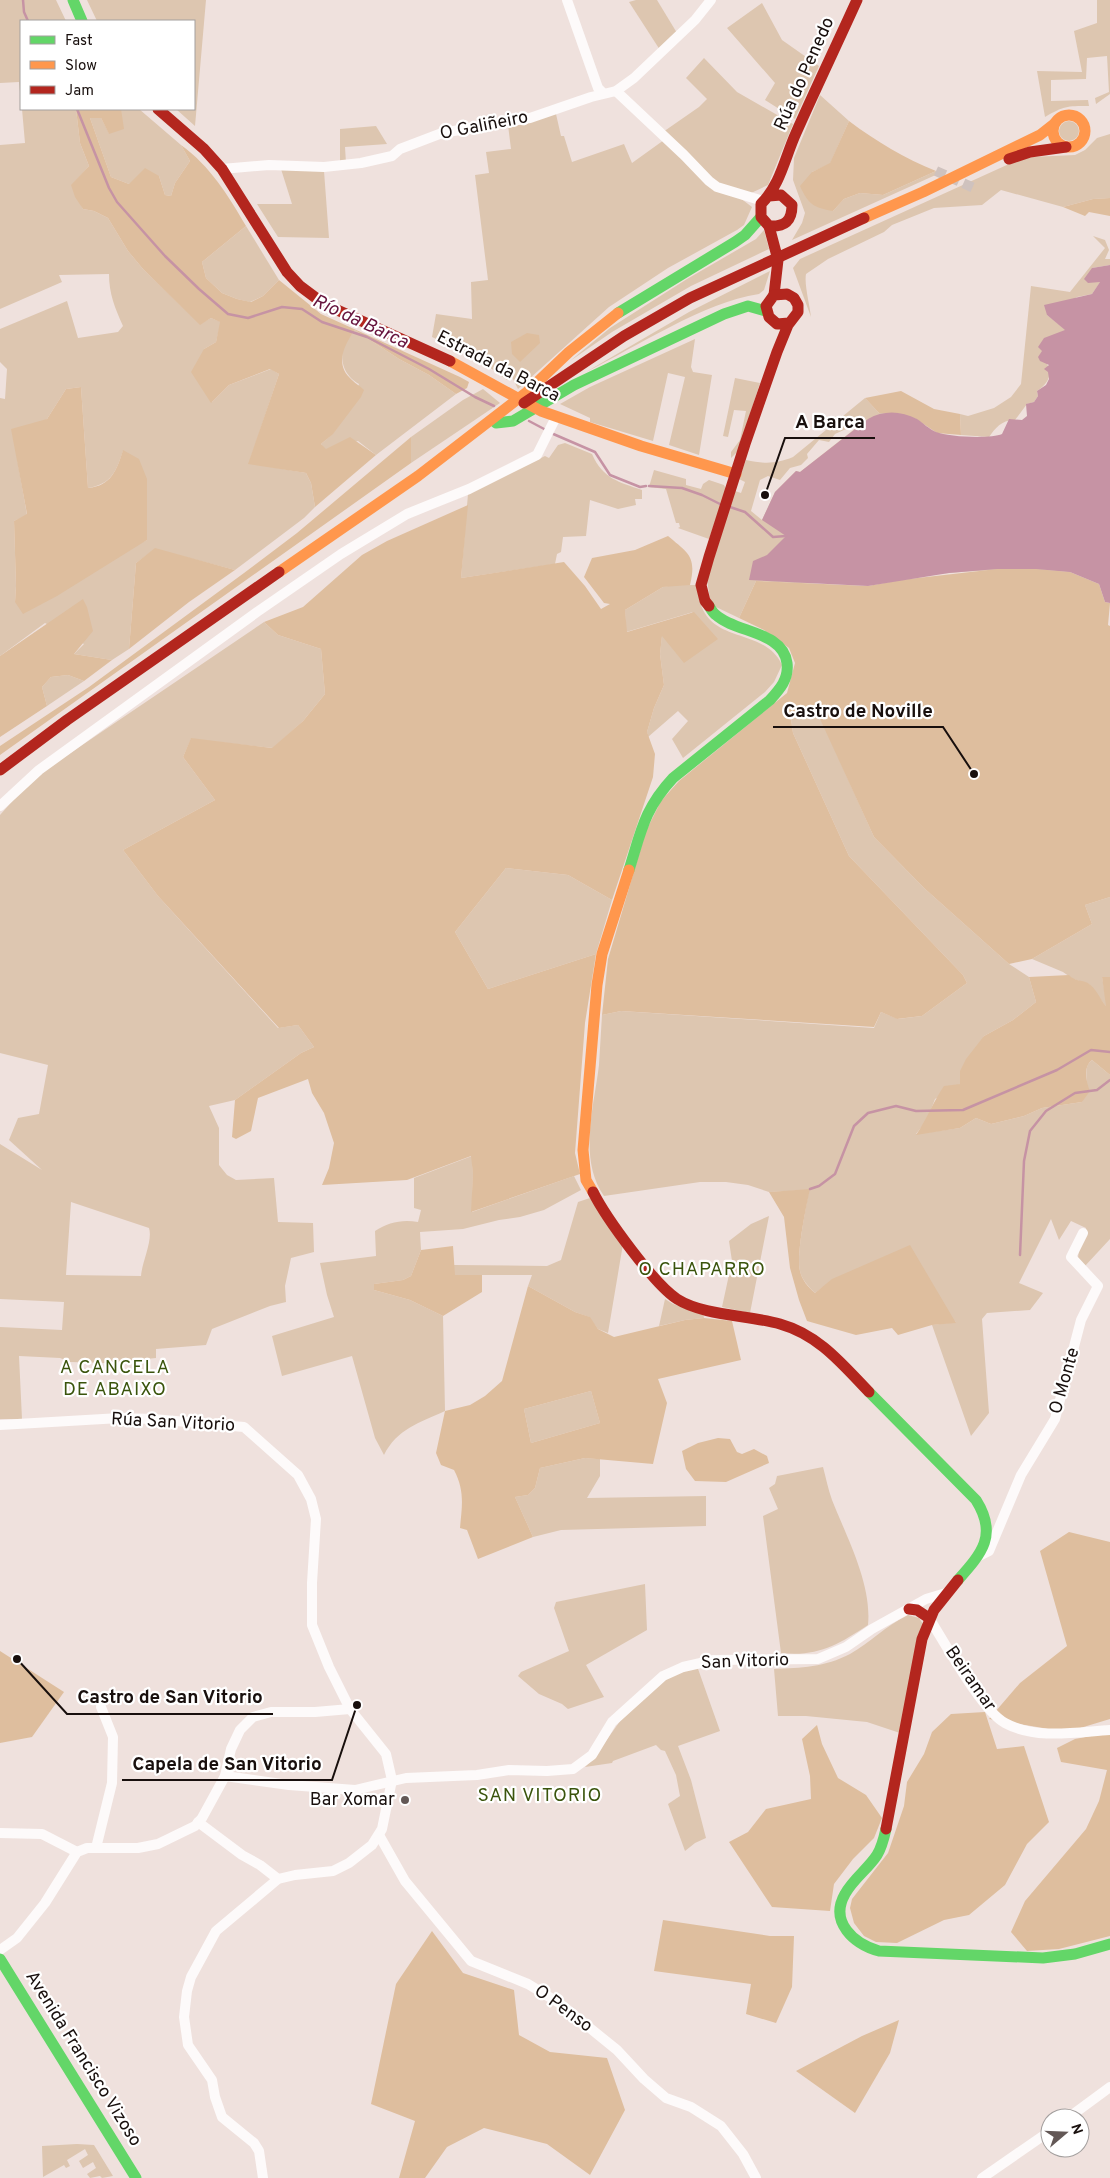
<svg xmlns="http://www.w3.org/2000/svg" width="1110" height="2178" font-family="Overpass,sans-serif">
<rect width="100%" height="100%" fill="#efe1dd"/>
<g fill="#ddc6b0" fill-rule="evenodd">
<polygon points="0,0 56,0 66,21 21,21 21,102 19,82 0,83"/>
<polygon points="87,0 206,0 195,126 176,109 194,109 194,21 97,21"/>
<polygon points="636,0 657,0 677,33 660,50 629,2"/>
<path d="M1097,0h13v94l-14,10 -1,-6 14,-6 -2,-36 -20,2 -1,21 -35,1v21l37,-1 1,6c-23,0 -25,0 -44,11l-8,-46 45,1 -8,-41 23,-8z"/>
<polygon points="762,3 782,40 819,66 795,119 765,100 775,83 727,28"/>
<polygon points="704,58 737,92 793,124 768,185 749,194 718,183 663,132 699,107 707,99 686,78"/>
<polygon points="820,95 849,121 830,164 812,172 833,211 844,199 860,193 883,195 936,171 940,173 792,240 802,223 805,213 793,180 794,158"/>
<path d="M22,109h54l4,34 9,23 -17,19 11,24 11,2 14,7 20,33 15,18 57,55 11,-6 10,4 -5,20 -12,7 8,53 17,-17 42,-16 8,5 -30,89 57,10 5,10 4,24 -11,11 -69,52 -80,-21 -19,14 -7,86 -17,11 -38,-6 10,-10 -39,-21 -45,33v-258l5,1 2,-30 -7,-7v-33l67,-28 11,37 40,-6 5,-6c-8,-18 -14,-32 -14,-52l-50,1 3,7 -62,27v-164l25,-2zM81,387l7,101c24,-4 28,-17 35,-37l24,89 -132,62 1,-16 -2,-65 13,-6 -10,-57 30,-39 19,-30z"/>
<polygon points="139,109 181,145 190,161 175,183 171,196 165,195 159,176 129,184 111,177 90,118 101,118 109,133 120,110"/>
<polygon points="556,114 561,136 564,136 572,162 624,144 632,163 664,140 752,207 744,225 737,230 668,268 609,307 518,389 511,375 507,380 474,356 432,337 436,314 472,319 471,282 488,280 475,175 489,173 486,152 511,149 508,125"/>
<circle cx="1069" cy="131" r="10"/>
<polygon points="376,126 387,144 345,147 346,163 340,163 340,129"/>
<path d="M1110,134v64l-17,1 -30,8 -62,-17 -19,15 -48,3 -42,17 -8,7 -56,27 -22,15c-2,10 4,32 5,43l-18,-49 7,-9 209,-95 22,-7 44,-2 10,-5 12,-12z"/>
<polygon points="281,169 324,171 329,238 278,237 257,204 292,204"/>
<polygon points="246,226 279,280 263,296 250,302 237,299 222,293 206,278 202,262"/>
<polygon points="764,230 769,249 691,286 612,332 570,361 610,328 687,279 756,239"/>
<path d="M1093,236l12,4 4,10 -4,9h5v6l-18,3 2,13h7l-9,13 -15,3 -30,18 19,15 -24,21c7,18 14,27 -5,40l1,5 -4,6 -7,2 -12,16c-12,-1 -20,8 -26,17l-28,-2 -1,-21 8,2 26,-8 17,-11 10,-13 10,-98 39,6 35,-44z"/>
<path d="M770,271l-6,19 -5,4c-57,9 -121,52 -173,78l103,-60z"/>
<path d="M355,330l44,29 30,16 27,19 -80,61 -18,-14 -33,9 -4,-6c21,-16 28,-36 38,-60 -14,-8 -20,-22 -15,-38 1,-5 8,-11 11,-16z"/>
<polygon points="695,339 691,367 693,372 712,375 699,455 669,445 685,377 668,373 653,441 590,422 590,418 560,404 590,387"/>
<polygon points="735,378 760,383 738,451 731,458 731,452 740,440 746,411 734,410 728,437 723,436"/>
<polygon points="483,389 500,403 411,463 411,437 463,400"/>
<path d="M865,398l14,15h18l173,159c-85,-8 -168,8 -252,11 -21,1 -41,-1 -62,-2l-17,37 -23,-11 -6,-8 -3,-19 28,-89 6,2 4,-11 -6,-3 7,-19c18,4 30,4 47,-3zM866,420l-66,52 -4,-1 -21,21 -13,28 -11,-9 9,-31 8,-4 12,4 10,-12 11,-3 7,-7 -1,-4 12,-14 10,2 6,-8z"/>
<path d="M565,443l27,11c11,25 27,28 50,36v9h-7l1,6 -18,4 -28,-9 -4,36 -23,1 -2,15 -4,2 -2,10 -94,14 7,-84 77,-38 4,2 9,-13z"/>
<polygon points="654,470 686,479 686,485 701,489 703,484 709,480 724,485 726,489 709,539 678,528 680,527 679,523 676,523 666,489 649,487"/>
<path d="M674,585h24c1,64 65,38 84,80l-8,17 -9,10 -82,66 -11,-19 16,-18 -10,-10 -30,26 -1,-5 7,-24 10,-23 -4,-31 2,-19 31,-23 -67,20 -1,-22 38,-23z"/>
<path d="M264,622l14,13 43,14 4,45 -22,27 -30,27 -82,-9 -8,18 32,43 -92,50 35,46 120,132 20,-3 16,22 -13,6 -66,47 -26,6 10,22v37l8,10 9,5 38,-2 4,44 35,1 1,29 -23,6 -6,28 1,16 -16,4 -58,23 -6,16 -50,4v9l-51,5 -35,-1 -10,-4 -41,-2 3,63h-22v-92l62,3 2,-28 -64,-3v-155l42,26 -33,-30 9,-22 21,-4 9,-49 -48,-12v-238l32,-36zM71,1202l78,26c4,12 -7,34 -8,48l-75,-1z"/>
<polygon points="68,675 84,681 47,706 42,687 51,677"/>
<path d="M816,708l58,129 50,51 85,76 20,13 7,25 -23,18 -29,16 -24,48 -25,15 -8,21 -11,14 44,-6 16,-10 15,6 33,-8 18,-8 40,-6c2,-5 3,-10 4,-16 2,-9 -3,-19 6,-26l18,15v164l-25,27 -7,-8 1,-9 7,-21 -15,-7 -12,19 -8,-21 -32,64 24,10 -13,17 -43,3 -5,6 7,94 -18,23 -39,-111 24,-3 -133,-35 -8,6c-7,-7 -13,-13 -15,-22 -4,-16 6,-63 9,-81l-40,2 -21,-7 -22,-3h-26l-96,14c-26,-37 -10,-89 -5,-131 1,-16 2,-33 3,-50l19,-4 253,17 7,-16 17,7 24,-3 45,-33 -4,-8 -114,-119 -56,-123 -2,-14z"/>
<polygon points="506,868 568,875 612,900 596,954 488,989 455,932"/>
<polygon points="1110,897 1110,977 1102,977 1108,1009 1089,984 1073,979 1063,972 1032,959 1092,924 1085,905"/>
<path d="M472,1156l1,18 -1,38 102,-36 7,14 -37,20 -24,7 -21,3 -36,9 -43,3 1,18 -10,26 -8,4 -29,4v6l36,10 33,16 2,95c-26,12 -48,18 -61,44l-9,-17 -23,-82 -70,20 -10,-40 62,-19 -7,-22 -7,-32 56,-7 -1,-25c13,-9 28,-12 43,-9l3,-12 -7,-2v-30z"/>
<polygon points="590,1198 623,1244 608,1333 598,1329 589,1317 575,1312 528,1286 532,1275 454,1275 454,1265 547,1266 561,1260 578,1202"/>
<polygon points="769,1216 750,1313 722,1307 732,1261 729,1241 751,1224"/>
<polygon points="665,1299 673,1304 703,1313 704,1318 685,1320 659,1326"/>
<polygon points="591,1391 600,1423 531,1443 524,1409"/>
<polygon points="585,1458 600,1459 600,1476 587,1498 706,1496 706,1526 561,1530 533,1537 515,1497 528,1495 535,1488 540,1468"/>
<path d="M823,1467c3,11 5,22 9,33 15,38 40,84 36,125 -30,20 -51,32 -87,28l-18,-137 15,-7 -9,-21 6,-4 2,-8z"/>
<polygon points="645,1584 647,1630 586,1665 604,1697 568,1709 562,1704 539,1694 518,1676 521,1672 569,1651 554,1608 556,1602"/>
<path d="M908,1615l11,3 4,6 -23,109 -33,-11 -61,-6h-28l-4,-47c27,-1 51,-2 76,-15 20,-11 35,-28 58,-39z"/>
<polygon points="697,1666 720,1731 678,1746 691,1780 706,1838 695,1843 685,1851 668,1804 680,1796 676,1775 665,1751 661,1750 656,1745 613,1761 612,1763 585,1767 593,1759 623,1717 664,1679"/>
<polygon points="77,2144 94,2145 113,2176 102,2178 100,2176 90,2178 87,2174 96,2168 93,2162 83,2168 79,2161 88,2155 85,2149 67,2160 70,2166 66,2168 64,2165 43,2177 42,2146"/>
</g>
<g fill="#debe9e" fill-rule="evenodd">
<path d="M76,109h45l3,20 -15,5 -8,-16h-11l21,59 18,7 16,-16 14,8 6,19 6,1 4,-13 15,-22 -9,-16c29,21 47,50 65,81l-44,36 4,16 16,15 15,6 14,3 12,-6 16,-16 42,34 139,63 9,5 -2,6 -11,6 -27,-19 -30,-16 -44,-29c-11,15 -21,35 -3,50 4,4 8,6 12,10l-3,7 -28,37 -12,10 5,5 24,-12 26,18 -61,52 -4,-24 -5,-10 -58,-9 31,-90 -9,-5 -41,16 -18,18 -20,-31 13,-23 12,-7 4,-20 -9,-4 -11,7 -57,-56 -15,-18 -20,-33 -14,-7 -11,-2 -8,-12 -4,-12 18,-19 -9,-23z"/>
<path d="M849,121c28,21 55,37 87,50l-53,24 -23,-2 -16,6 -11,12c-19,-3 -25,-7 -33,-25l12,-14 18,-9z"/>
<polygon points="1110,198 1110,216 1089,212 1085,216 1063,207 1093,199"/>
<polygon points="527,333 539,335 540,343 520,362 512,354 511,342"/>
<path d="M81,387l7,101c23,-2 29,-18 35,-38l16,9 8,20v61l-90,56 -34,18 -8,-12 1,-16 -2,-65 13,-7 -16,-85 36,-10 19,-30z"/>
<polygon points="901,391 934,409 960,414 961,435 937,433 916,419 897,413 879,413 865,398"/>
<polygon points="411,437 411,463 0,755 0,746 89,687 244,573 297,533"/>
<path d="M468,505l-7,73 103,-16 21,24 16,23 9,-5 -6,-1 -20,-26 8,-19 43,-8 33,-14c20,17 29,20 22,49l-27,2 -38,23 2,22 67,-20 24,27 -34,24 -22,-27 -2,18 4,31 -10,23 -7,24 8,22 -2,23 -41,123 -44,-25 -62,-7 -51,64 33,57 108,-35 -11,69 -10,130 5,21 -109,38 2,-38 -2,-18 -64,24 -85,5 7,-17 5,-25 -10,-30 -12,-20 -4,-14 -50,19 -7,33 -15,8 -4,-2 3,-37 66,-47 13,-6 -16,-22 -19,3 -121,-132 -35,-46 92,-50 -32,-43 8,-19 81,10 31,-27 22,-27 -4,-45 -43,-14 -14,-13 39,-15 59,-52 25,-14z"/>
<polygon points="155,548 235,570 189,602 129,649 136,563"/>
<polygon points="997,569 1036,569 1070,572 1099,584 1105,602 1110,603 1108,625 1110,626 1110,897 1085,905 1092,924 1032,959 1009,964 924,888 874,837 815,708 791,719 793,733 849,856 963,975 967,983 922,1016 897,1019 881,1012 874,1027 621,1011 602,1015 608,959 646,831 661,801 679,781 787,693 795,663 789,648 764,630 739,618 756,581 868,586 900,580"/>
<polygon points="83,599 87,607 93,631 74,654 112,660 84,681 68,675 51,677 42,687 47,706 0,737 0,656"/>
<path d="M1069,975c5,6 13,5 19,8 8,5 12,16 18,23l-4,-29h8v98l-18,-15c-9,7 -6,22 -2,31l-8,11 -40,6 -18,8 -33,8 -15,-6 -16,10 -44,7c11,-16 17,-33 28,-49l16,-2v-13l6,-12 18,-23 29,-16 23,-18 -7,-25z"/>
<path d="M810,1189c-4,18 -14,66 -10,82 2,9 8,16 15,22l17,-14 78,-34 46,78 -24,2 -34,10 -6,-7 -36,7 -49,-14 -8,-21 -9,-32 -6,-51 -15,-25z"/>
<polygon points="453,1246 455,1275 482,1275 482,1292 443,1316 410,1300 374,1290 374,1284 403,1280 411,1276 421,1250"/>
<path d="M528,1286l47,26 15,5 8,12 16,8 71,-17 19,-2 28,3 9,39 -83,19 9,24 -14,61 -68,-6 -45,10 -5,20 -7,7 -13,2 18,40 -55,22 -11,-29 -7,-2c2,-22 5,-37 -6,-58l-13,-5 -5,-12 9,-42 25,-6 15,-9 17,-15zM591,1391l9,32 -69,20 -7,-34z"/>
<polygon points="718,1438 730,1439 737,1452 742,1454 754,1449 767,1456 769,1463 726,1482 695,1481 686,1469 682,1451 698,1443"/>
<polygon points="1069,1532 1110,1542 1110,1719 1067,1732 989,1719 1020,1683 1067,1646 1040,1551"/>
<polygon points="0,1651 64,1692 32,1737 0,1743"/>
<polygon points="985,1712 997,1749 1024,1746 1049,1822 1027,1844 1005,1885 969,1915 944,1920 897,1943 876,1942 864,1936 854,1923 850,1908 852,1899 888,1853 904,1806 907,1782 924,1754 932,1732 951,1714"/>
<polygon points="817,1725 822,1744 838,1778 866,1795 882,1818 874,1838 853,1859 834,1884 830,1911 772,1907 729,1842 748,1832 766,1809 811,1799 810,1776 802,1739"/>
<polygon points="1096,1735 1110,1735 1110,1936 1059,1949 1027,1951 1011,1932 1025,1901 1086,1829 1099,1801 1107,1770 1061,1762 1057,1748 1075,1739"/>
<polygon points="663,1920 770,1936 794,1936 792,1987 776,2023 746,2014 751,1984 654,1971"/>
<polygon points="432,1931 463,1973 514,1990 519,2035 550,2052 607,2058 625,2110 590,2175 547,2144 484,2128 447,2147 425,2178 399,2178 415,2121 371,2104 396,1984"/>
<polygon points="899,2020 890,2053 855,2113 796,2071 862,2036"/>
</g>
<path fill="#c693a4" d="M1110,265v338l-5,-1 -6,-18 -29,-12 -34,-3h-39l-48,4 -81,13 -119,-6 4,-19 14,-6 19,-19 -24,-16 13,-28 21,-21 4,1 68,-53c16,-9 33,-8 49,0 6,4 12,10 19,13 12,5 55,7 66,2l7,-15 13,1 5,-4 -1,-12 8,-2 4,-6 -1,-5 9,-6 3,-6 -1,-7 -4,-3 5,-4 -9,-4 -2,-4 4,-6 -4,-4 6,-9 21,-8 -18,-15 -3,-10 48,-11 8,-12 -12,1 -4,-4 8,-11z"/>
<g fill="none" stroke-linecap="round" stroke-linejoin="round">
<g stroke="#c693a4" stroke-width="2.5">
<polyline points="23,0 24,12 28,21"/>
<polyline points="77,109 109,188 117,202 165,256 199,289 228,314 248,318 282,307 302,309 322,322 367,337 429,369 475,397 494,406"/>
<polyline points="529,421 546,430"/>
<polyline points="551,433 595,452 610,475 640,487 646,486"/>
<polyline points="649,486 682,488 702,495 720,504"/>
<polyline points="730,507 745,512 773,537 786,536"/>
<polyline points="810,1189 819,1186 835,1174 854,1126 868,1113 896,1106 916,1111 963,1110 1057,1070 1091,1050 1110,1052"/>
<polyline points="1020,1255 1024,1161 1030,1131 1046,1111 1075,1093 1097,1090 1110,1080"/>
</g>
<polyline stroke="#cfc2be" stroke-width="10" stroke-dasharray="10 5" stroke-linecap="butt" points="936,171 974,188"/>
<g stroke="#fdfafa" stroke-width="10">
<polyline points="567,0 598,88 603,93"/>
<polyline points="616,91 684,155 709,181 717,187 763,201"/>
<polyline points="222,169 269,165 324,167 361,163 392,156 400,149 442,133 530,118 591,97 616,91 634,78 695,20 711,0"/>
<polyline points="0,806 39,770 257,612 341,554 407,514 469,489 537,455 556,417"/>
<polyline points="0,1425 120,1418 153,1419 244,1427 298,1475 311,1499 316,1519 312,1583 312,1625 329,1667 350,1709 386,1754 392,1780 382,1829 372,1845 349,1863 333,1871 295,1875 278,1879 216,1931 191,1977 187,1991 184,2017 188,2045 212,2080 215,2097 222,2117 254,2143 259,2151 263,2178"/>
<polyline points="979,1556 989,1551 1021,1475 1055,1419 1081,1320 1098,1286 1071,1257 1083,1233"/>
<path d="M929,1618c16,25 53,93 76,105 31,17 72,9 105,7"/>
<polyline points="225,1776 289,1785 355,1790 406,1778 477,1775 509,1770 547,1771 573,1769 592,1755 612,1722 663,1676 683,1667 714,1660 818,1659 846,1647 872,1629 926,1599 946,1593"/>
<polyline points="198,1822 242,1855 260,1865 278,1879"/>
<polyline points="0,1833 42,1834 77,1852"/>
<polyline points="379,1835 405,1881 471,1961 528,1984 559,2003 617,2050 644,2079 666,2098 691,2107 721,2126 743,2154 756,2178"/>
<polyline points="96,1848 112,1783 113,1737 101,1707"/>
<polyline points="0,1950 17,1938 45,1903 77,1852 87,1848 138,1848 158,1844 195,1826 202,1818 225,1776 231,1749 240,1730 253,1717 271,1712 315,1712 350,1709"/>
<polyline points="1068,2118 1110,2087"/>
<polyline points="982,2178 1050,2131"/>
</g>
<g stroke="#63d668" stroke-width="11">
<polyline points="73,0 82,21"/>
<polyline points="618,313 735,242 745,235 761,217"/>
<polyline points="496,423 513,421 574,385 724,314 748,306 766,311"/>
<path d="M629,870c12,-38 15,-61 44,-92l97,-78c10,-11 19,-21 17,-37 -4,-32 -51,-30 -71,-48 -3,-2 -5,-6 -7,-9"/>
<path d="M869,1392l107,108c22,35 6,53 -18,80"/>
<path d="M886,1829c-2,9 -4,18 -9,26 -9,14 -24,24 -32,39 -16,28 9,50 34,57l164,7 32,-4 35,-10"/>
<polyline points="0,1959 136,2178"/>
</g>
<g stroke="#ff974d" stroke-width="11">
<circle cx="1069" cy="131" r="16"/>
<polyline points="864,218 923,192 1040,135 1054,124"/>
<polyline points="450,361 541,411 641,446 736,474"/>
<polyline points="279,572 418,476 527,392 569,352 618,313"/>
<polyline points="593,1192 586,1180 583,1150 597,985 602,954 629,870"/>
</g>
<g stroke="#b3261e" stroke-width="11">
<polyline points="158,109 204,149 222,169 287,272 300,286 324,304 450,361"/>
<polyline points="1009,159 1030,152 1066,147"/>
<path d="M769,196l12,-1 11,10c0,16 -7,22 -23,21l-8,-9v-13c20,-20 24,-47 35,-71 20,-45 41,-89 61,-133"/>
<polyline points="769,226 778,260 774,295"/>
<polyline points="524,403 624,336 690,298 864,218"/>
<polyline points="709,606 705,601 701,585 709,557 745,444 777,352 788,325 798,312 798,305 794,298 787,294 774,295 766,306 769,317 777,324 789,323"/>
<polyline points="0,770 67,720 279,572"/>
<path d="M593,1192c13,26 61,92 84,107 27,17 72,16 103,25 39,11 62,40 89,68"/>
<polyline points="909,1609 917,1610 929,1618"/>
<polyline points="886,1829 922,1639 934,1610 958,1580"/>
</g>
</g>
<circle fill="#635856" stroke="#fff" stroke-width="2" cx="405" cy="1800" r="5"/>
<g text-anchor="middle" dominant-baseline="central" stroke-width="4.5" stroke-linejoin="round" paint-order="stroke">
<g font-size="18" fill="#180f0d" stroke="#fff">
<text transform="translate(805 74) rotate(-66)">Rúa do Penedo</text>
<text transform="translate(484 126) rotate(-11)">O Galiñeiro</text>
<text transform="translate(498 367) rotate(27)">Estrada da Barca</text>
<text transform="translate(1065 1381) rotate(-74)">O Monte</text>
<text transform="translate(173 1423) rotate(3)">Rúa San Vitorio</text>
<text transform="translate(745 1662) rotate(-2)">San Vitorio</text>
<text transform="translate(970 1679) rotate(55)">Beiramar</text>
<text transform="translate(563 2009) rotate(36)">O Penso</text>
<text transform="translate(83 2059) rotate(58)">Avenida Francisco Vizoso</text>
</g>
<g font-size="18" fill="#180f0d" stroke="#fff" text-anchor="end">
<text x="395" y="1800">Bar Xomar</text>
</g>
<g font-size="19" font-style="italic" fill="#66133d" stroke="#fff">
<text transform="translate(360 322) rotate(25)">Río da Barca</text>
</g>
<g font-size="19" letter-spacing="1" fill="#3a540c" stroke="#fff">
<text x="702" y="1270">O CHAPARRO</text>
<text x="115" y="1368">A CANCELA<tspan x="115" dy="22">DE ABAIXO</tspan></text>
<text x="540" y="1796">SAN VITORIO</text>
</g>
</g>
<path fill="none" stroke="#180f0d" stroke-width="2" d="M765 495L785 438H875M974 774L943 727H773M17 1659L67 1714H273M357 1705L332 1780H122"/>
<g fill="#180f0d" stroke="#fff" stroke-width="2">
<circle cx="765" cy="495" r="5"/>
<circle cx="974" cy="774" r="5"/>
<circle cx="17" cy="1659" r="5"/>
<circle cx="357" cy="1705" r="5"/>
</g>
<g font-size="19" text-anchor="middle" font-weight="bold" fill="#180f0d" stroke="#fff" stroke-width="4.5" stroke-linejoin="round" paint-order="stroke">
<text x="830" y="428">A Barca</text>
<text x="858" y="717">Castro de Noville</text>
<text x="170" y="1703">Castro de San Vitorio</text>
<text x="227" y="1770">Capela de San Vitorio</text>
</g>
<rect x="20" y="20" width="175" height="90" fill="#ffffff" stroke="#a39f9e"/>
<rect x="30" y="36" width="25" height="8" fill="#63d668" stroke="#a39f9e"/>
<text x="65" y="45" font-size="15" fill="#180f0d">Fast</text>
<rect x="30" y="61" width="25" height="8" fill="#ff974d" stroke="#a39f9e"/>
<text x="65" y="70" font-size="15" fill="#180f0d">Slow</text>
<rect x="30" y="86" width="25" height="8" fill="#b3261e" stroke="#a39f9e"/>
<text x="65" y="95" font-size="15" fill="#180f0d">Jam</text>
<g transform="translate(1065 2133) rotate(71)"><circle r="24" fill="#ffffff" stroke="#a39f9e"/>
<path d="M0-4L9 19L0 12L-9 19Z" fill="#635856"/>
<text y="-8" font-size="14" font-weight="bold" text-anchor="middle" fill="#180f0d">N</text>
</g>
</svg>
